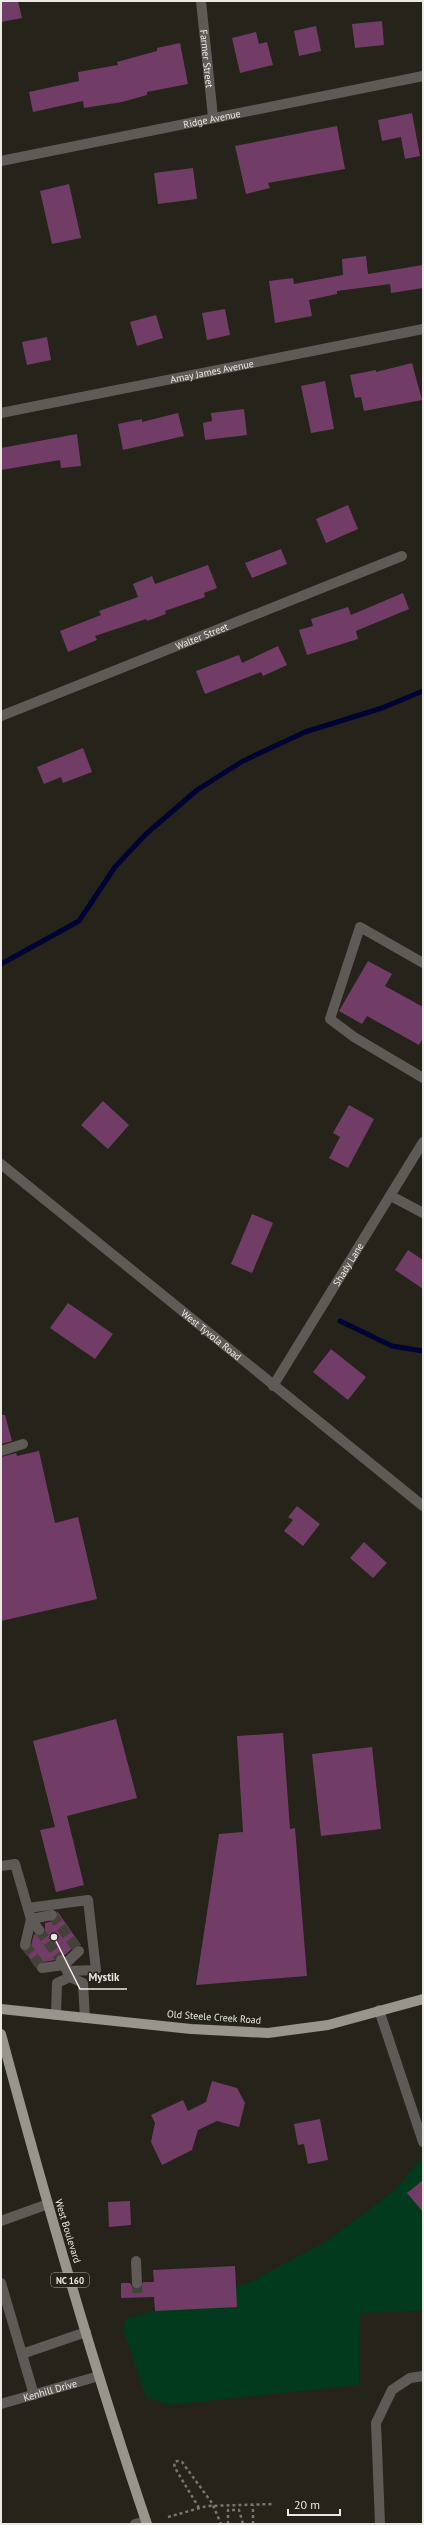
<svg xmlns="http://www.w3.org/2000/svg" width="424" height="2525" font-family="'PT Sans',sans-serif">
<rect width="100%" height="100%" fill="#25231a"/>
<polygon fill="#023a1e" points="423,2156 423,2311 360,2313 359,2385 169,2405 146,2397 123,2329 126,2319 251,2282 330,2239 395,2190"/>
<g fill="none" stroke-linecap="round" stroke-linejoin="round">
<g stroke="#000333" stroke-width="5">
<polyline points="1,964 79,921 115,867 146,834 197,790 243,761 305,732 382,708 423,691"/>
<polyline points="340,1321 392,1346 423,1351"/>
</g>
</g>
<g fill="#713d67">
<polygon points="1,1 18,1 22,18 1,22"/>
<polygon points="382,21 384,45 355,48 352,24"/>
<polygon points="316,26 321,51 299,56 294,31"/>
<polygon points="256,32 259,44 267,42 273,65 240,73 232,38"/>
<polygon points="180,43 188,84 147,92 147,95 122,102 84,108 83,101 33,112 29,92 79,81 78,72 118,65 117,62 157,51 157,48"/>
<polygon points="412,113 420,156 405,159 401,137 382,141 378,120"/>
<polygon points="337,126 345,169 268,183 270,188 246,194 235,146"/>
<polygon points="193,168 197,199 158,204 154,173"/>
<polygon points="69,184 81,238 52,244 40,191"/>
<polygon points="366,256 368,274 423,265 423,288 391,293 390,284 337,291 337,294 309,300 312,316 275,323 269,281 293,278 294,284 343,275 342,259"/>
<polygon points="225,309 230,335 207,340 202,313"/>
<polygon points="156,315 163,338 137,346 130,322"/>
<polygon points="47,337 51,360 27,365 22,342"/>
<polygon points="412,363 422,400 364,411 361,397 355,398 350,375 376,370 376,372"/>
<polygon points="325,381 334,429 311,433 301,386"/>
<polygon points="244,409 247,435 205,440 203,423 212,421 211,413"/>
<polygon points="178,413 184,436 123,450 118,424 142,419 142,422"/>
<polygon points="77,434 81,466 61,468 60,460 1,470 1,448"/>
<polygon points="348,505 358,529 326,543 316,519"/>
<polygon points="281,549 287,564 252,578 245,563"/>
<polygon points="208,565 217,588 204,593 205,597 165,611 166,614 147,621 146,619 95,636 97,640 68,652 60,631 101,615 99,611 138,597 133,584 152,576 155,584"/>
<polygon points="403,593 409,609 356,631 358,639 307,655 299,630 313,626 311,619 348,607 351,615"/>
<polygon points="278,646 287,665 263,676 261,672 205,694 196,671 239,655 242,663"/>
<polygon points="83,748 92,772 63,783 61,777 44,784 37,767"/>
<polygon points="368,961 392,974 385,986 423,1007 423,1038 419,1045 367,1016 362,1024 339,1011"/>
<polygon points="103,1101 129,1125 108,1149 81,1125"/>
<polygon points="349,1105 374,1119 348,1168 329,1158 340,1137 333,1133"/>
<polygon points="252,1214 273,1223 252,1273 231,1264"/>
<polygon points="408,1250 423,1260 423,1289 395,1270"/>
<polygon points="68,1303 113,1334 95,1359 50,1328"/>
<polygon points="331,1349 366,1377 348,1400 313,1372"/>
<polygon points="1,1415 5,1415 12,1441 1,1444"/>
<polygon points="39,1451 55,1523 78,1517 97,1599 1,1621 1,1457 16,1453 17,1456"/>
<polygon points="297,1506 320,1524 303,1546 284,1531 293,1520 288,1517"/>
<polygon points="364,1542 387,1563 373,1578 350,1558"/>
<polygon points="116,1719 137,1798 67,1816 84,1885 56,1892 40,1830 55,1827 33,1741"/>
<polygon points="283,1733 290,1829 295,1828 307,1976 196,1985 219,1834 243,1832 237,1736"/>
<polygon points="372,1747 381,1829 321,1836 312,1754"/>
<polygon points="57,1911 81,1945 75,1946 65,1955 58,1954 55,1960 38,1963 36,1968 25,1951 30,1949 34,1934 40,1936 45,1933 45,1923 57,1920"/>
<polygon points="212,2081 237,2088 245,2103 239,2127 217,2121 198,2130 192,2150 162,2165 151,2142 155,2123 151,2115 183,2100 188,2111 206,2102"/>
<polygon points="320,2119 328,2160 308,2164 304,2144 298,2145 294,2124"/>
<polygon points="423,2180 423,2212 407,2193"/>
<polygon points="130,2201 131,2225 109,2227 108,2202"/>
<polygon points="235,2266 237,2307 155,2311 154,2297 121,2298 121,2283 130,2283 134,2289 140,2289 143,2282 154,2282 153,2270"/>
</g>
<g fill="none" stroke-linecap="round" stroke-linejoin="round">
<g stroke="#434138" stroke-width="10" stroke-dasharray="10 5" stroke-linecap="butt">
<polyline points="52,1915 79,1951"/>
<polyline points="39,1930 61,1960"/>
<polyline points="25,1945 42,1968"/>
<polyline points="137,2283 138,2298"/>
</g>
<g stroke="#77766e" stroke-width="2.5" stroke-dasharray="3 3" stroke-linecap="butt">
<polyline points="199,2508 175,2468 174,2463 177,2461 182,2462 212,2503 221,2524"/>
<polyline points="168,2517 207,2506 274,2504"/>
<polyline points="228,2524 228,2510 239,2510 243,2524"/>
<polyline points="253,2524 253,2505"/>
</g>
<g stroke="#5e5b57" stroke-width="10">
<path id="s1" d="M201,1l12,116"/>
<path id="s2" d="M1,161l422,-85"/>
<path id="s3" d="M1,413l422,-84"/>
<path id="s4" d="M1,716l401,-160"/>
<polyline points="423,963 360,927 330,1019 354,1037 423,1078"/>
<path id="s5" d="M1,1164l422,342"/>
<polyline points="391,1196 423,1213"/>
<path id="s6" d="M273,1386l150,-244"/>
<polyline points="1,1451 23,1444"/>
<polyline points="1,1866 15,1864 31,1919 39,1930"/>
<polyline points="28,1908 88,1900 96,1970 67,1971"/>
<polyline points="25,1945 31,1919 52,1915"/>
<polyline points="61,1960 64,1965 79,1951"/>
<polyline points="42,1968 64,1965 69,1975"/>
<polyline points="379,2010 423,2142"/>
<polyline points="56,2015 57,1983 70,1977 83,1983 85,2018"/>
<polyline points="1,2221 48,2204"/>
<polyline points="136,2261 137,2283"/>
<polyline points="1,2283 34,2395"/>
<polyline points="22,2354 86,2332"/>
<path id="s7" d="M1,2404l98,-28"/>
<polyline points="135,2524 146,2521"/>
<polyline points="380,2524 376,2423 392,2390 410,2378 423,2376"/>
</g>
<g stroke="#99948c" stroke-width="10">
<polyline points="1,2009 191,2029 268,2033 328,2025 423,1999"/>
<path d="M1,2034c44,164 91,329 146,490"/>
</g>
</g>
<g text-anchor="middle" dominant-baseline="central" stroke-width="3" stroke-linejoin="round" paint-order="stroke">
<rect fill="#25231a" stroke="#afaea7" stroke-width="1" x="51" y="2273" width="38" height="14" rx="3"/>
<g font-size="9" font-weight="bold" fill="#eae9e3">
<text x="70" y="2280">NC 160</text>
</g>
<g font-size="10" fill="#eae9e3" stroke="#25231a">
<text stroke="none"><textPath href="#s1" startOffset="58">Farmer Street</textPath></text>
<text stroke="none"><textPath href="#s2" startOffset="215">Ridge Avenue</textPath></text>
<text stroke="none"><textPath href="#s3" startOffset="215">Amay James Avenue</textPath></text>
<text stroke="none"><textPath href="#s4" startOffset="216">Walter Street</textPath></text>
<text stroke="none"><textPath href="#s6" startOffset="143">Shady Lane</textPath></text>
<text stroke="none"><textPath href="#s5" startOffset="271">West Tyvola Road</textPath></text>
<text transform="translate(214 2017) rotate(4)">Old Steele Creek Road</text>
<text transform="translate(68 2231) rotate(73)">West Boulevard</text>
<text stroke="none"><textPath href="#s7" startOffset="51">Kenhill Drive</textPath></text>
</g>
</g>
<path fill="none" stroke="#eae9e3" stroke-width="1.5" d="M54 1937L80 1989H127"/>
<circle fill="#eae9e3" stroke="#25231a" stroke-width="1.5" cx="54" cy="1937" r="4"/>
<g font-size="11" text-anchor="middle" font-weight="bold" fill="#eae9e3" stroke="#25231a" stroke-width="3" stroke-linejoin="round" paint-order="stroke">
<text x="104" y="1981">Mystik</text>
</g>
<rect width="424" height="2525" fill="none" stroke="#eae9e3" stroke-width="4"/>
<path d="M288 2509v6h52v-6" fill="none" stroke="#eae9e3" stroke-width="2"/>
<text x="294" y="2509" font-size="12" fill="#eae9e3" stroke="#25231a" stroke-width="3" paint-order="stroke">20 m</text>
</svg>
